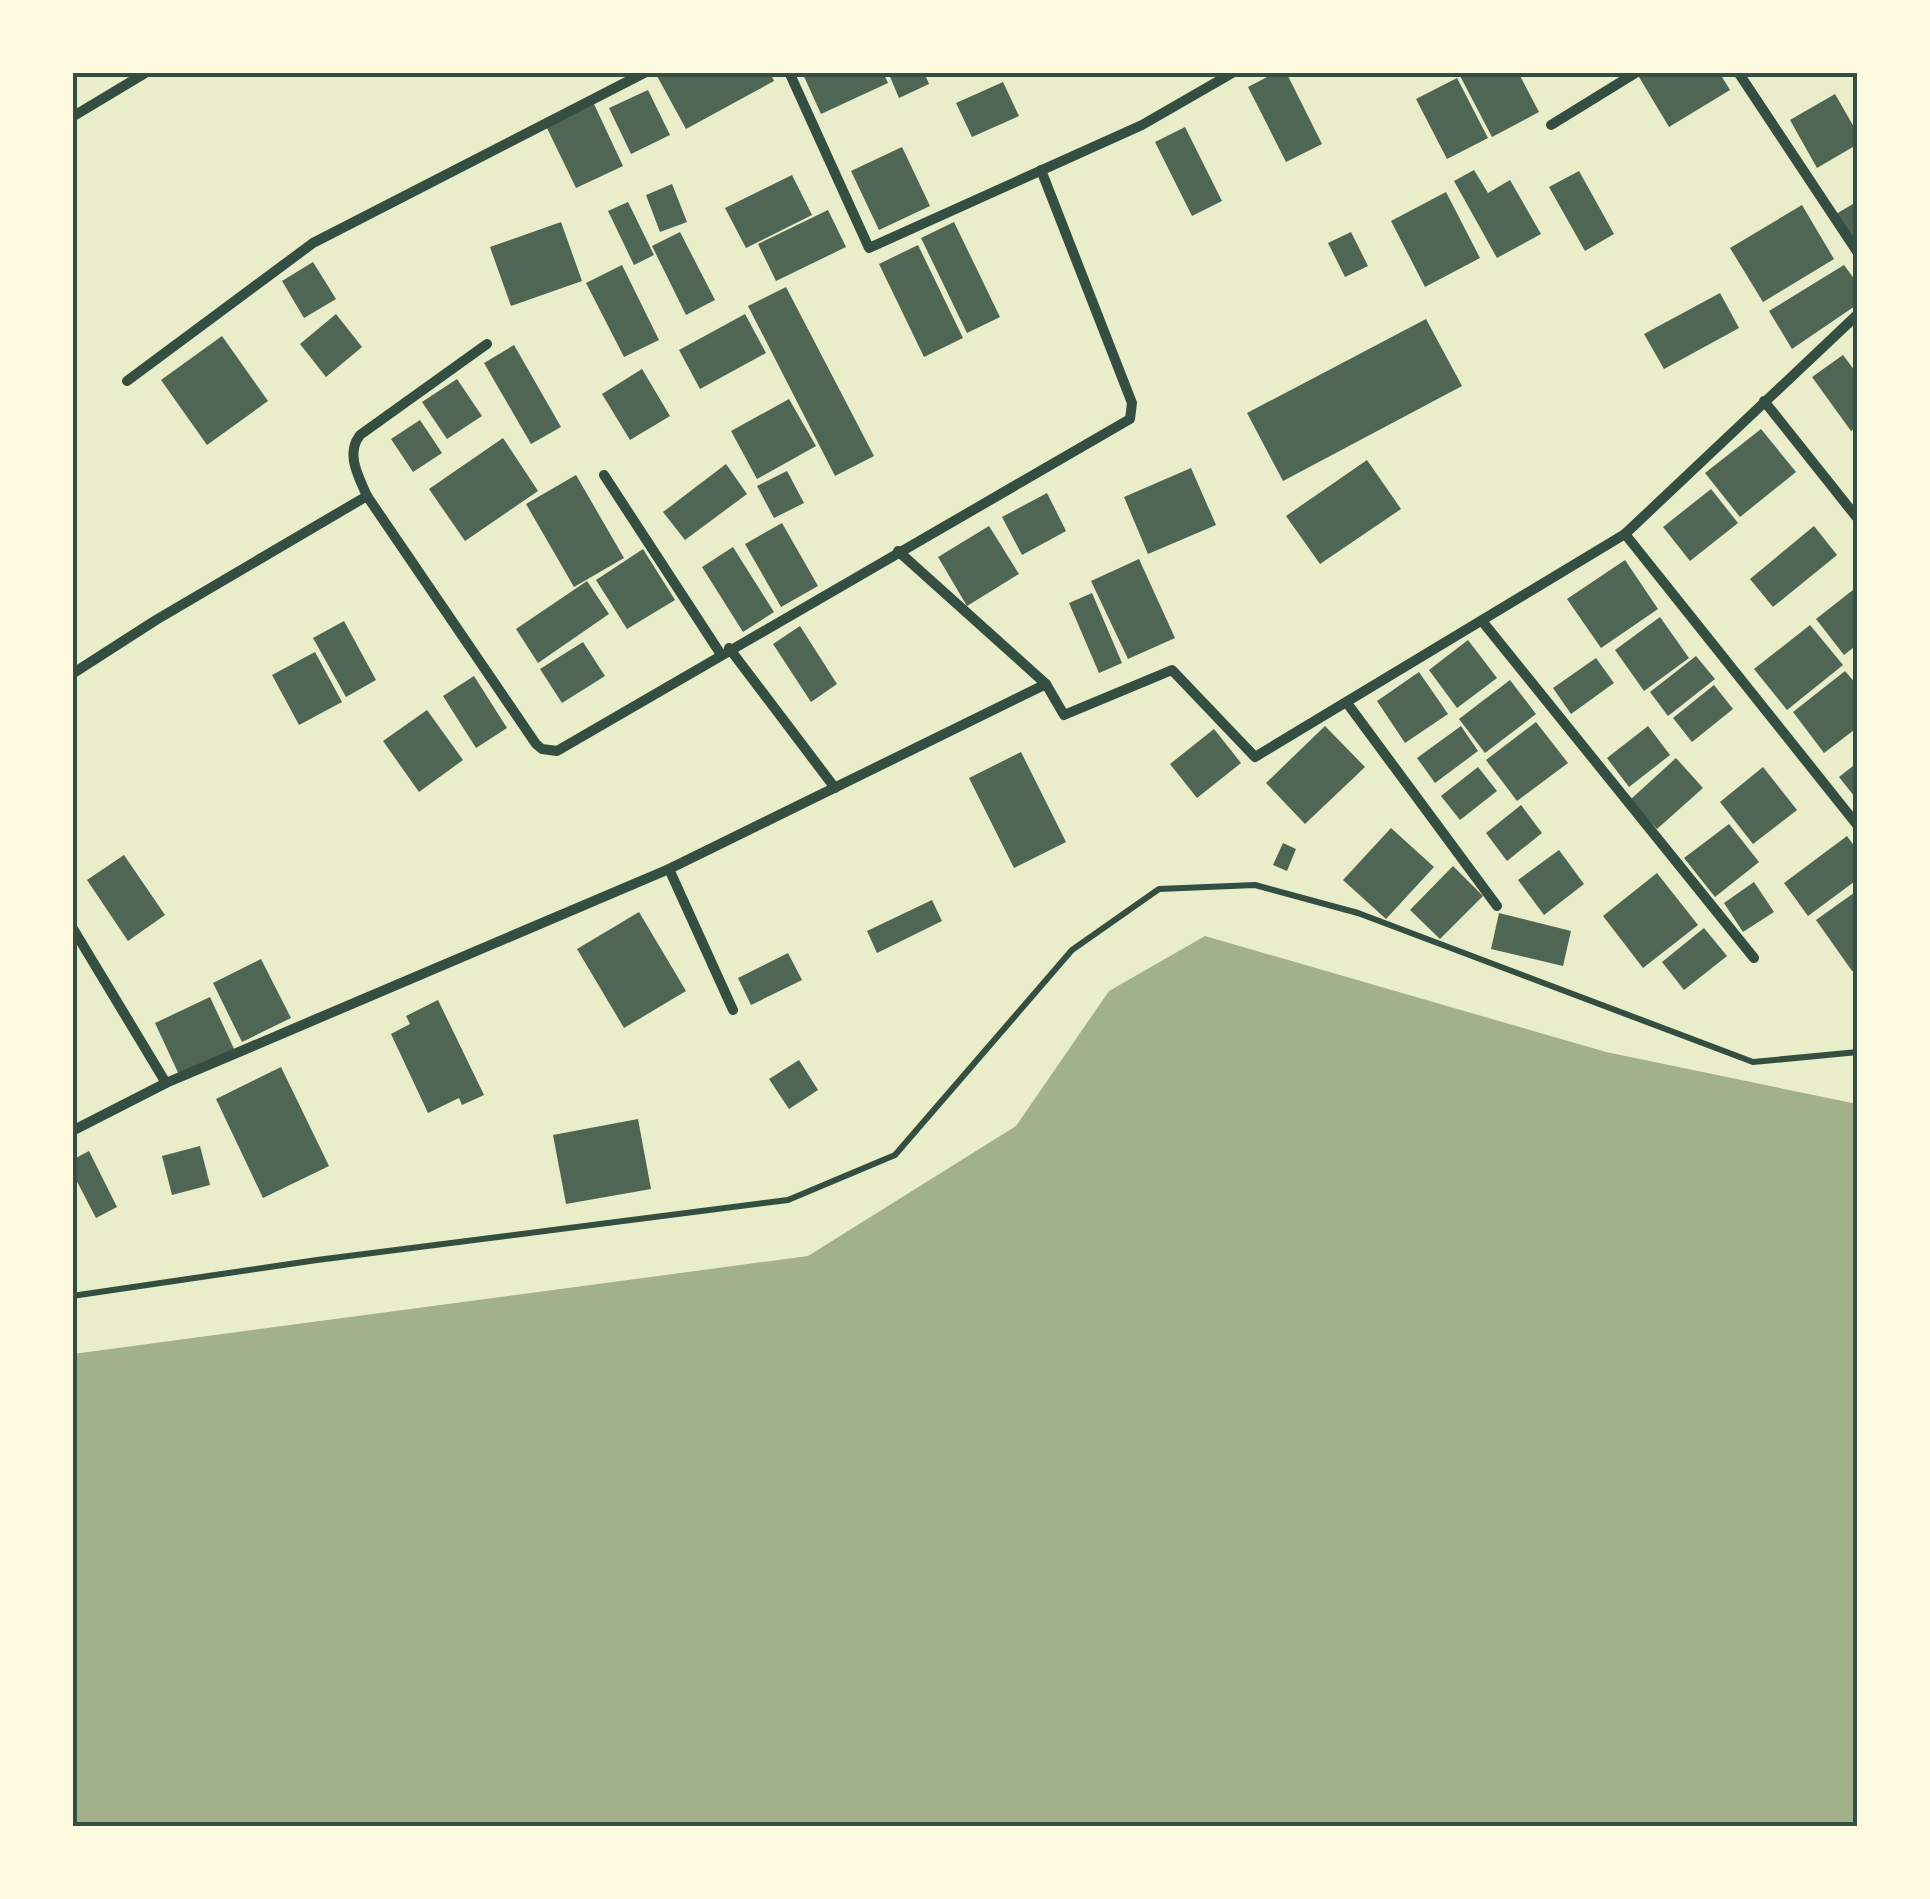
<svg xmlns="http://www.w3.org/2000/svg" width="1930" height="1899" font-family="'Varela Round',sans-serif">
<rect width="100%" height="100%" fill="#e9edc9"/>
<polygon fill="#a3b18a" points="1205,936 1606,1052 1857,1104 1857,1826 73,1826 73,1354 808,1256 1016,1126 1109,991"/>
<g fill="#4f6655">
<polygon points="663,72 770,72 774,81 686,129 657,76"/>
<polygon points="802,72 883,72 888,83 821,114"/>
<polygon points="888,72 924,72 929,84 899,98"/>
<polygon points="1277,72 1286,72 1322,144 1286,162 1248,87"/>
<polygon points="1458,72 1518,72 1539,112 1492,137"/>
<polygon points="1636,72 1719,72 1730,90 1669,127"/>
<polygon points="1457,78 1488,138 1447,159 1416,99"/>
<polygon points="1003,82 1019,116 972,137 956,103"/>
<polygon points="648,90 670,135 631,154 609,108"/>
<polygon points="1835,94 1858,134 1858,144 1817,168 1790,120"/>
<polygon points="594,104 623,166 576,188 546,126"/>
<polygon points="1185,127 1222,201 1192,216 1155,142"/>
<polygon points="902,147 930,206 879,230 851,171"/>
<polygon points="1474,170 1488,193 1510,180 1541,234 1497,258 1454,181"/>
<polygon points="1579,171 1614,234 1585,251 1549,187"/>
<polygon points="792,175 812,215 746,248 725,208"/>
<polygon points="672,184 687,222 660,232 646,195"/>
<polygon points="1446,192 1480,258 1425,287 1391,221"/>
<polygon points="1858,201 1858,249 1836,214"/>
<polygon points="628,202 654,255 634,265 608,211"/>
<polygon points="1802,205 1834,259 1763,302 1730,248"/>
<polygon points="828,210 846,247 776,281 758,244"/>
<polygon points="561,222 582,281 511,306 490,247"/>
<polygon points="954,222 1000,317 967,333 921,238"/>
<polygon points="680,232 715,300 686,315 652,246"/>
<polygon points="1351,232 1368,266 1345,277 1328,243"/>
<polygon points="918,245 963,338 924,357 879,264"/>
<polygon points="313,262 336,299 304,318 282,281"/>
<polygon points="622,265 659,340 624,357 586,283"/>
<polygon points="1844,265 1858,284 1858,304 1792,349 1769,311"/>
<polygon points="786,287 874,456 835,476 748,306"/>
<polygon points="1720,293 1739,328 1664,369 1644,334"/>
<polygon points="336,314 362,347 326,377 300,344"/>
<polygon points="745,314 766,353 700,389 679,350"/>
<polygon points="1426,319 1462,386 1283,481 1247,413"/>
<polygon points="222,336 268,401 207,445 161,380"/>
<polygon points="514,345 561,427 531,444 484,363"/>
<polygon points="1843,355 1858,375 1858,426 1851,431 1812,377"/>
<polygon points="642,369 670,416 630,440 602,394"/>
<polygon points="457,379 482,416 447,439 422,402"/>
<polygon points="789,399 816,446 757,479 731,431"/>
<polygon points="420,420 442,453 413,472 391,439"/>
<polygon points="1761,429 1796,472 1740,517 1705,473"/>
<polygon points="503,438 538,491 465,541 429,489"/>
<polygon points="1367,460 1401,509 1320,564 1286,516"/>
<polygon points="726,464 747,494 685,540 663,512"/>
<polygon points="1191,468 1216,525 1148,554 1124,497"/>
<polygon points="787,471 804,503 774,518 757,486"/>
<polygon points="576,475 624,558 574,587 526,504"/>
<polygon points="1711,489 1738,523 1690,561 1663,527"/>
<polygon points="1047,493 1066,531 1022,555 1002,517"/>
<polygon points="782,523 818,586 781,607 745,544"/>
<polygon points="989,526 1019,574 967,606 938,557"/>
<polygon points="1814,526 1837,555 1773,607 1750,579"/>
<polygon points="733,547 774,612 743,632 702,567"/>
<polygon points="643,549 675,600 627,629 596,580"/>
<polygon points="1139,559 1175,638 1128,659 1091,581"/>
<polygon points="1625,560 1658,609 1601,648 1567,599"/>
<polygon points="587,581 609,614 538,663 516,629"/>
<polygon points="1858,586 1858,644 1844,655 1816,619"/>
<polygon points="1092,593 1122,663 1099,673 1069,603"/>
<polygon points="1660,617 1689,658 1644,691 1615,650"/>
<polygon points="344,621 376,680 346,697 313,638"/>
<polygon points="1810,625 1843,665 1787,710 1754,669"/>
<polygon points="800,626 837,684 811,702 773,644"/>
<polygon points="1468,640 1497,678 1457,708 1429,670"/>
<polygon points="583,642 605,676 562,703 540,669"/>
<polygon points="315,652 342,702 299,725 272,675"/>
<polygon points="1696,656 1715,679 1668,716 1650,692"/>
<polygon points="1596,658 1614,683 1571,714 1553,688"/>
<polygon points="1845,671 1858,686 1858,727 1824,753 1793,712"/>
<polygon points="1419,672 1448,714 1405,743 1377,701"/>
<polygon points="474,676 507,728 476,748 443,696"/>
<polygon points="1510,680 1536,714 1485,753 1459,719"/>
<polygon points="1714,685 1733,709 1692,742 1673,718"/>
<polygon points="427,710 463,760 419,792 383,741"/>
<polygon points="1536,722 1568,763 1517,801 1486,760"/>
<polygon points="1325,726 1365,767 1305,824 1266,783"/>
<polygon points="1461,726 1478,751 1435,783 1417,758"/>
<polygon points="1648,726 1670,755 1629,787 1607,758"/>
<polygon points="1214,729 1241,763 1197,798 1170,764"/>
<polygon points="1021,752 1066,842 1014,868 969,778"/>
<polygon points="1676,758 1703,788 1657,829 1630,800"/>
<polygon points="1858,762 1858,801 1839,777"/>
<polygon points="1478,767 1497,791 1460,820 1441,796"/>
<polygon points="1763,767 1797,810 1753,844 1720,802"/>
<polygon points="1521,805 1542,833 1507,861 1486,833"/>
<polygon points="1729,824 1759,862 1715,897 1684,858"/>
<polygon points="1391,828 1434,867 1386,919 1343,880"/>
<polygon points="1847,836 1858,851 1858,879 1808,916 1784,883"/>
<polygon points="1283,843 1296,849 1287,871 1273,865"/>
<polygon points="1559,850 1584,884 1544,915 1518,880"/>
<polygon points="124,855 165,915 128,941 87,880"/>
<polygon points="1453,866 1483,896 1440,939 1410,910"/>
<polygon points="1657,873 1698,925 1643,968 1603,916"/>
<polygon points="1754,882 1774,912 1743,932 1724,903"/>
<polygon points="1858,890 1858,968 1852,971 1816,920"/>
<polygon points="932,900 942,921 877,953 867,931"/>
<polygon points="639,912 686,991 624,1028 577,949"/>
<polygon points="1499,913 1571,931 1563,966 1491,949"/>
<polygon points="1704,928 1727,956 1684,990 1662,962"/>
<polygon points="788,953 802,980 751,1005 738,978"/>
<polygon points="261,959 291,1018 242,1042 213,983"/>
<polygon points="210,997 235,1051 180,1077 155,1023"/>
<polygon points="438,1000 484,1095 462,1105 459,1098 428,1113 391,1034 410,1024 406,1016"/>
<polygon points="799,1060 818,1090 789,1109 769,1079"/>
<polygon points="281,1067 329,1166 263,1198 216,1099"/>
<polygon points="638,1119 651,1189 566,1204 553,1135"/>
<polygon points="200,1146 210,1185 172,1195 162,1156"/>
<polygon points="89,1151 117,1207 96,1218 72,1172 72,1160"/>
</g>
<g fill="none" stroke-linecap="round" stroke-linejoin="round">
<polyline stroke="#344e41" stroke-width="6" points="72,1296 317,1260 788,1200 895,1155 1072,950 1159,889 1255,885 1358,913 1753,1062 1858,1052"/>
<g stroke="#344e41" stroke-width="10">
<polyline points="789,72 869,248 1142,125 1234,72"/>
<polyline points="1738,72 1858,253"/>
<polyline points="72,117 147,72"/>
<polyline points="1551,125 1637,72"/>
<polyline points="127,381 313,243 646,72"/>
<polyline points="1764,401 1858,519"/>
<polyline points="604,475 720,653"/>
<path d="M367,496c-8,-19 -22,-42 -7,-61l127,-91"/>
<polyline points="1625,534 1858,826"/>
<polyline points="1482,621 1754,958"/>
<polyline points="729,648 835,788"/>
<polyline points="72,674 156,620 367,496 536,744 542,749 557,751 1130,419 1132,403 1041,170"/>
<polyline points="1046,684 1064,715 1172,670 1255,757 1625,534 1858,314"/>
<polyline points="1347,703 1497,906"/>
<polyline points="669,869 1046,684 898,551"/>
<polyline points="72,927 166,1083"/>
<polyline points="72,1131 166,1083 669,869 733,1010"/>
</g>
</g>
<rect width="1930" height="1899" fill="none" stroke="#fefae0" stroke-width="150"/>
<rect x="75" y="75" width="1780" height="1749" fill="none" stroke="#344e41" stroke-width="4"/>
</svg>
